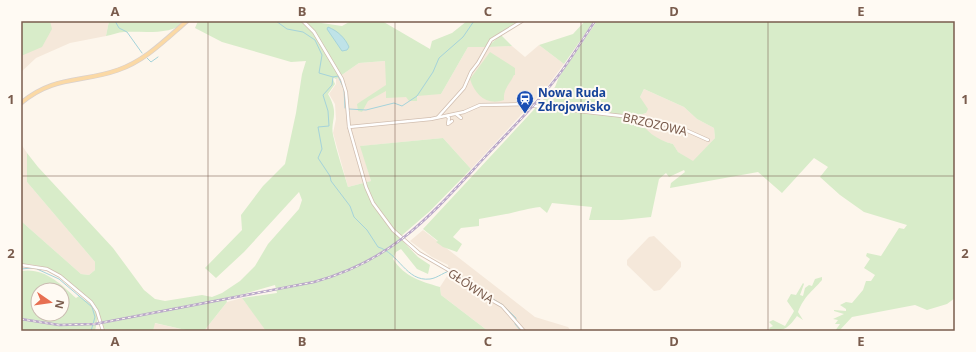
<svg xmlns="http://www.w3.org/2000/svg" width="976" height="352" font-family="'Noto Sans',sans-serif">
<rect width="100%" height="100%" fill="#fdf6ec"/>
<g fill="#f5e8da">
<polygon points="21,21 109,21 106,36 70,43 36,58 21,72"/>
<polygon points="539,45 564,64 546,88 471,169 443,138 361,146 371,181 348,187 333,133 336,119 335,104 329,94 336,84 336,79 359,63 385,61 441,94 468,47 512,46 525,57"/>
<polygon points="644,89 684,107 697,119 714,128 715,138 693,162 678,152 673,144 659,140 643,128 636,116 646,113 640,97"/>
<polygon points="21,144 27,153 27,182 95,262 95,270 89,275 81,274 21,221"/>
<polygon points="423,230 535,317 568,327 571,331 488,331 441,295 440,287 449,273 448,265 432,257 410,241"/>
<polygon points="654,236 681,262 681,267 660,290 654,291 627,265 627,260 649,237"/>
<polygon points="242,298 267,331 204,331 227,302"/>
<polygon points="154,323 190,331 153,331"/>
</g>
<g fill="#d8ecc9" fill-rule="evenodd">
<polygon points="28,21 50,21 52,29 42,47 21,56 21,23"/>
<path d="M109,21h78c-17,15 -42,10 -63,11 -6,0 -12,3 -18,4z"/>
<path d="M198,21h110l34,5 9,-5h31l48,28 2,-8 20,-8 15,-12h55l-31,17 -6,9h-17l-27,47 -24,2v5h-8l-3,-4 -20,1v-7l-18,10 -6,11 -4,-1 -1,-7 29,-19 -1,-24 -26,2 -23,16 -4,-2 3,7 -7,10c12,21 2,25 5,41 4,18 10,35 15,52l23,-6 -11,-35 83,-8 28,31 -41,42 -30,26 -3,-2 21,22 12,8 -2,9 -11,-5 -16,-20 -5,3 -3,7c12,18 27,22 47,28l1,8 47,36h-222l-24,-33 35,-5 -2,-8 -49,14 1,3 -23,29h-14l-35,-8 -2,8 -51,-2 -4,-12 -3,14 -74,-1v-59c23,-4 40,13 55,27l3,-2 13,9c-22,-20 -39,-42 -71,-41v-43l60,53 8,1 6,-5v-8l-68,-80v-29l11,14 75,81 31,42 11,9 10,2 37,-6 10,2 10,-4 18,-12 15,-15 13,-22 31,-35 3,-9 -3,-8 -55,60 -28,26 -11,-10 37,-38 -1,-15 22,-29 22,-22 11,-51 6,-39 4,-13 -15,1 -69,-20 -27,-14zM38,290h24v24h-24z"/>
<polygon points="585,21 594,21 564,64 539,45 573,34"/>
<path d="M597,21h358v277l-8,6 -20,6 -12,-5 -63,12 -13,14h-4l5,-7h-5l3,-4 -5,-1 11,-5 -10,-3v-1l12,1v-2l-6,-4 6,-3 6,1 11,-13 3,-9h5l4,-6 -11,-7 6,-9 -4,-3 1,-3 14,3 18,-28 5,1 3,-4 -43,-13 -24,-17 -20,-18 8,-10 -14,-9 -32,35 -24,-21 -88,16 1,-5 14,-11 -1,-2 -15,7 -3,-4 -7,6 -8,38 -29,3h-33l3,-13 -40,-4 -5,10 -7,-6c-12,1 -22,5 -34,7 -9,2 -18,3 -27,5v7l-18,2 -8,9 9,7 -5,8 -14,-5 -7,-5 2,-1 -15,-12 132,-142 4,-10zM644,89l40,18 13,12 17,9 1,10 -22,23 -15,-9 -5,-8c-17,-4 -27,-13 -37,-28l10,-3 2,-4 -8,-12z"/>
<polygon points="501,35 512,46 487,47"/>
<path d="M490,52l25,16v7h-1c-4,9 -11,14 -10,25 -17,6 -29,-5 -34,-21z"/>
<path d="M822,277v3c-11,13 -17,15 -24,32l5,8 -6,-4c-8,11 -12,15 -26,15l-2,-3 4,-2 -4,-4 4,-2 12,6 8,-13 1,-2 -7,-10 4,-7 5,1 7,-12 1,1 -4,11 3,1 2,-8 4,-3 3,1 3,-7z"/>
</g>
<path fill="#bfe3e8" stroke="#a5d3da" d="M328,27c10,4 17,11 21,20l-2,3 -5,1 -15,-22z"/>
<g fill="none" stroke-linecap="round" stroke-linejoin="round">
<g stroke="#a5d3da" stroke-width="1">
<polyline points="115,21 119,28 127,32 142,53"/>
<polyline points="276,21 287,29 303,32 315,40 322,55 319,73 333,77 338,76 344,89 345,108"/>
<polyline points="147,58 151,62 158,57"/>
<path d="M333,77l-1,8 -9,10 5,16 1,15 -11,1 4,22 -4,9 12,18 1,5 19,25 4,11 13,13 11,17c21,6 28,35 52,32 8,-1 15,-8 23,-9l27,21 23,14 13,13 -1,6 6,7"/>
<polyline points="349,109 366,110 394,103 402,106 417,96 433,72 439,58 463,37 474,21"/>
<polyline points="21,269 32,268"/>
<polyline points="37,269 59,279 92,307 95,317 91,331"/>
</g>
<g stroke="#d1beb0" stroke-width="4">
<g id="minor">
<polyline points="303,21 314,32 342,79 346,92 349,127 366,187 373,203 393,230 419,253 457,275 479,293 502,306 524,331"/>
<polyline points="456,114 461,118"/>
<polyline points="447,116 449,118 448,124 452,121"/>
<polyline points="438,117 464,88 471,72 478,63 491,40 522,21"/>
<polyline points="349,127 431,119 464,112 480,105 530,104 534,106 631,117 681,128 708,140"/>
<polyline points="21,265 47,269 60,276 91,302 97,311 103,331"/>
</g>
</g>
<g stroke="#dad1cd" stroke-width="5">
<path id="major" d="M21,103c33,-28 61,-20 97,-33 27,-9 48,-31 69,-49"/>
</g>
<use href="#minor" stroke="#fff" stroke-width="2.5"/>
<use href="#major" stroke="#fbd9a5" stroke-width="3.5"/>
<g stroke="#b9a8c9" stroke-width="2.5">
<path id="rail" d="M21,319l38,6 36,-1 219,-42c80,-22 117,-67 171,-125 24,-26 51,-52 73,-81 13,-17 25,-37 37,-55"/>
</g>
<use href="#rail" stroke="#fffaf3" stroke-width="1" stroke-dasharray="3" stroke-linecap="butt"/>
</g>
<path fill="none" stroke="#7a5c4d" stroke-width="1" stroke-opacity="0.55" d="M208,21v310M395,21v310M581,21v310M768,21v310M21,176h934"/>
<defs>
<g id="station-pin" transform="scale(0.9)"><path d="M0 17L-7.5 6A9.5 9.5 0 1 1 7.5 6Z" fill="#1a4fb4" stroke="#fffaf3"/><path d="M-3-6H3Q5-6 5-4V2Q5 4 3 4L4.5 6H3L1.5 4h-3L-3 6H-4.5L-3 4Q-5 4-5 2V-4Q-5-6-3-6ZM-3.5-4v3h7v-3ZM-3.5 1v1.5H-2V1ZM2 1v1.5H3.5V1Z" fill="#fff"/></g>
</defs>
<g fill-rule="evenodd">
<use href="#station-pin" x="525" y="99"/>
</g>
<g text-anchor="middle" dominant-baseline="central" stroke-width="4" stroke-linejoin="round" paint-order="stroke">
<g font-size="12" font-weight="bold" fill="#164399" stroke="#fffaf3" text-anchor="start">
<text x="538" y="92">Nowa Ruda<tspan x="538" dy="14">Zdrojowisko</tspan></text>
</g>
<g font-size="12" fill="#7a5c4d" stroke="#fffaf3">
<text transform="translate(655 124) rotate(13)">BRZOZOWA</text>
<text transform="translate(471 286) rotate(34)">GŁÓWNA</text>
</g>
</g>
<rect width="976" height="352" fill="none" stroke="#fffaf3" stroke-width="44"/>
<g transform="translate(50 302) rotate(103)"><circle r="19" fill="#fffaf3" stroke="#cabbb1"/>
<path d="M0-3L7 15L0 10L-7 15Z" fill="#e76f51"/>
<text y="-6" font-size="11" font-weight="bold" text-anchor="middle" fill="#7a5c4d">N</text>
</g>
<rect x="22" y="22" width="932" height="308" fill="none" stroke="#7a5c4d" stroke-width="1.5"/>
<g font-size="13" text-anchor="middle" font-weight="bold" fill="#7a5c4d">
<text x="115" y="16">A</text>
<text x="302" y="16">B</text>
<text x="488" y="16">C</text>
<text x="674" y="16">D</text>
<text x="861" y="16">E</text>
<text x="11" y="104">1</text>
<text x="965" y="104">1</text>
<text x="11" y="258">2</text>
<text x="965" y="258">2</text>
<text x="115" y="346">A</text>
<text x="302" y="346">B</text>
<text x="488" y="346">C</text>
<text x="674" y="346">D</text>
<text x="861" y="346">E</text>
</g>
</svg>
